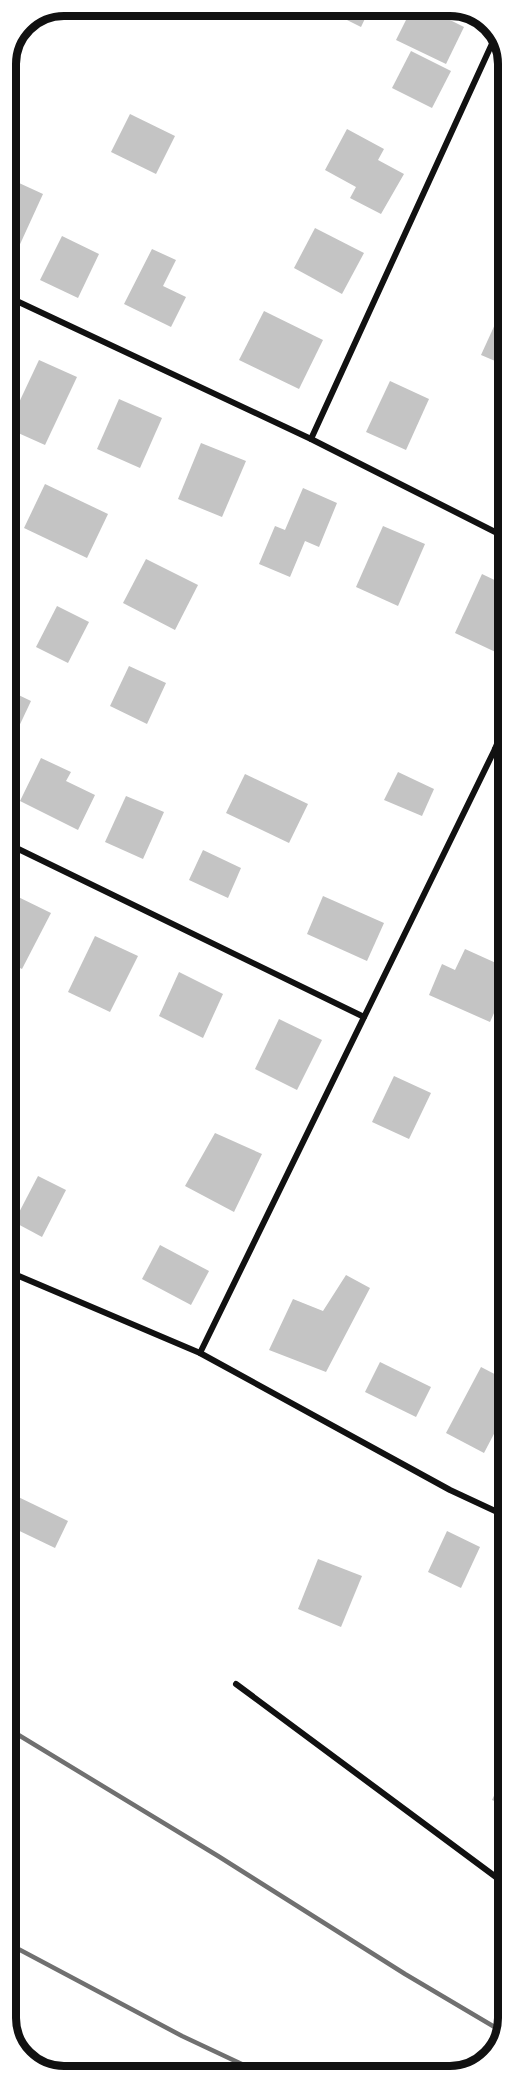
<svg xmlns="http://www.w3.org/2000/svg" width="514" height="2083" font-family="'Exo 2',sans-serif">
<rect width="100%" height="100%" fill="#fff"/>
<g fill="#c4c4c4">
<polygon points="329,6 371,6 361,27 327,10"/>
<polygon points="413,6 422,6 464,27 446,64 396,40"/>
<polygon points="411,51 451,71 432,108 392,88"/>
<polygon points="130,114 175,136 156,174 111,152"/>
<polygon points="347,129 384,149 378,160 404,174 381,214 350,198 356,187 325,170"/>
<polygon points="6,177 43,194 16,253 6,248"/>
<polygon points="315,228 364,253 342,294 294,268"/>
<polygon points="62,236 99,254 78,298 40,280"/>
<polygon points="152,249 176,260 163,286 186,297 171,327 124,304"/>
<polygon points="507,298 507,366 481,355"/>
<polygon points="264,311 323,340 299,389 239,360"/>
<polygon points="39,360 77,377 45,445 7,428"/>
<polygon points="390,381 429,399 406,450 366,432"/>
<polygon points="119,399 162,418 140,468 97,449"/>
<polygon points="201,443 246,461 222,517 178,499"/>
<polygon points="45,484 108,514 87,558 24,528"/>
<polygon points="303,488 337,503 319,547 305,541 290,577 259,564 275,526 285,530"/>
<polygon points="383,526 425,544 398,606 356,587"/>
<polygon points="146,559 198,585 175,630 123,603"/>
<polygon points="482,574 507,586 507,649 504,656 455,633"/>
<polygon points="57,606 89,622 68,663 36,647"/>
<polygon points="129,666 166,683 147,724 110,706"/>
<polygon points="6,689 31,701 6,754"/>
<polygon points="41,758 71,772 66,781 95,795 78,830 20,801"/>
<polygon points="398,772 434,789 422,816 384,800"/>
<polygon points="245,774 308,804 289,843 226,813"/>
<polygon points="126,796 164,812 143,859 105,842"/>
<polygon points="203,850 241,868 228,898 189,880"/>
<polygon points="8,892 51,913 22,969 6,961 6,895"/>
<polygon points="323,896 384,923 367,961 307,934"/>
<polygon points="95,936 138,956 110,1012 68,992"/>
<polygon points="465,949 507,968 507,984 490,1022 429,995 442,964 455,970"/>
<polygon points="179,972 223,994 203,1038 159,1016"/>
<polygon points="279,1019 322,1040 297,1090 255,1069"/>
<polygon points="394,1076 431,1093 409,1139 372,1122"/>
<polygon points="215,1133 262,1154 234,1212 185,1186"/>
<polygon points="38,1176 66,1190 42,1237 14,1222"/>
<polygon points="160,1245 209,1271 191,1305 142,1279"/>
<polygon points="346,1275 370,1288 326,1372 269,1350 293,1299 323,1311"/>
<polygon points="380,1362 431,1387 416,1417 365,1392"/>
<polygon points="481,1367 508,1381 508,1407 484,1453 446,1433"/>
<polygon points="10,1493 68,1521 55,1548 7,1525 7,1500"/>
<polygon points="447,1531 480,1547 461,1588 428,1572"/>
<polygon points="318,1559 362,1576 341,1627 298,1609"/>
<polygon points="508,1766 508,1807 492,1800"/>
</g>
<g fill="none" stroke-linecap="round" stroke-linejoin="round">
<g stroke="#111" stroke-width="6">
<polyline points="6,296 311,439 507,538"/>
<polyline points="311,439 496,35"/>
<polyline points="495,749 507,766"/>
<polyline points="6,843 364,1017"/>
<polyline points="7,1271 200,1353 450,1490 508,1517"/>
<polyline points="200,1353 495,749 507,720"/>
<polyline points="236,1684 508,1886"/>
</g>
<g stroke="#707070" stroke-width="4.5">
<polyline points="7,1728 218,1856 405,1974 503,2032"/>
<polyline points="7,1943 182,2036 267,2076"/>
</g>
</g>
<path d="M0 0H514V2083H0ZM64 16H450A48 48 0 0 1 498 64V2018A48 48 0 0 1 450 2066H64A48 48 0 0 1 16 2018V64A48 48 0 0 1 64 16Z" fill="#fff" fill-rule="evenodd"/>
<path fill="none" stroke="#111" stroke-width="8" d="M64 16H450A48 48 0 0 1 498 64V2018A48 48 0 0 1 450 2066H64A48 48 0 0 1 16 2018V64A48 48 0 0 1 64 16Z"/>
</svg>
